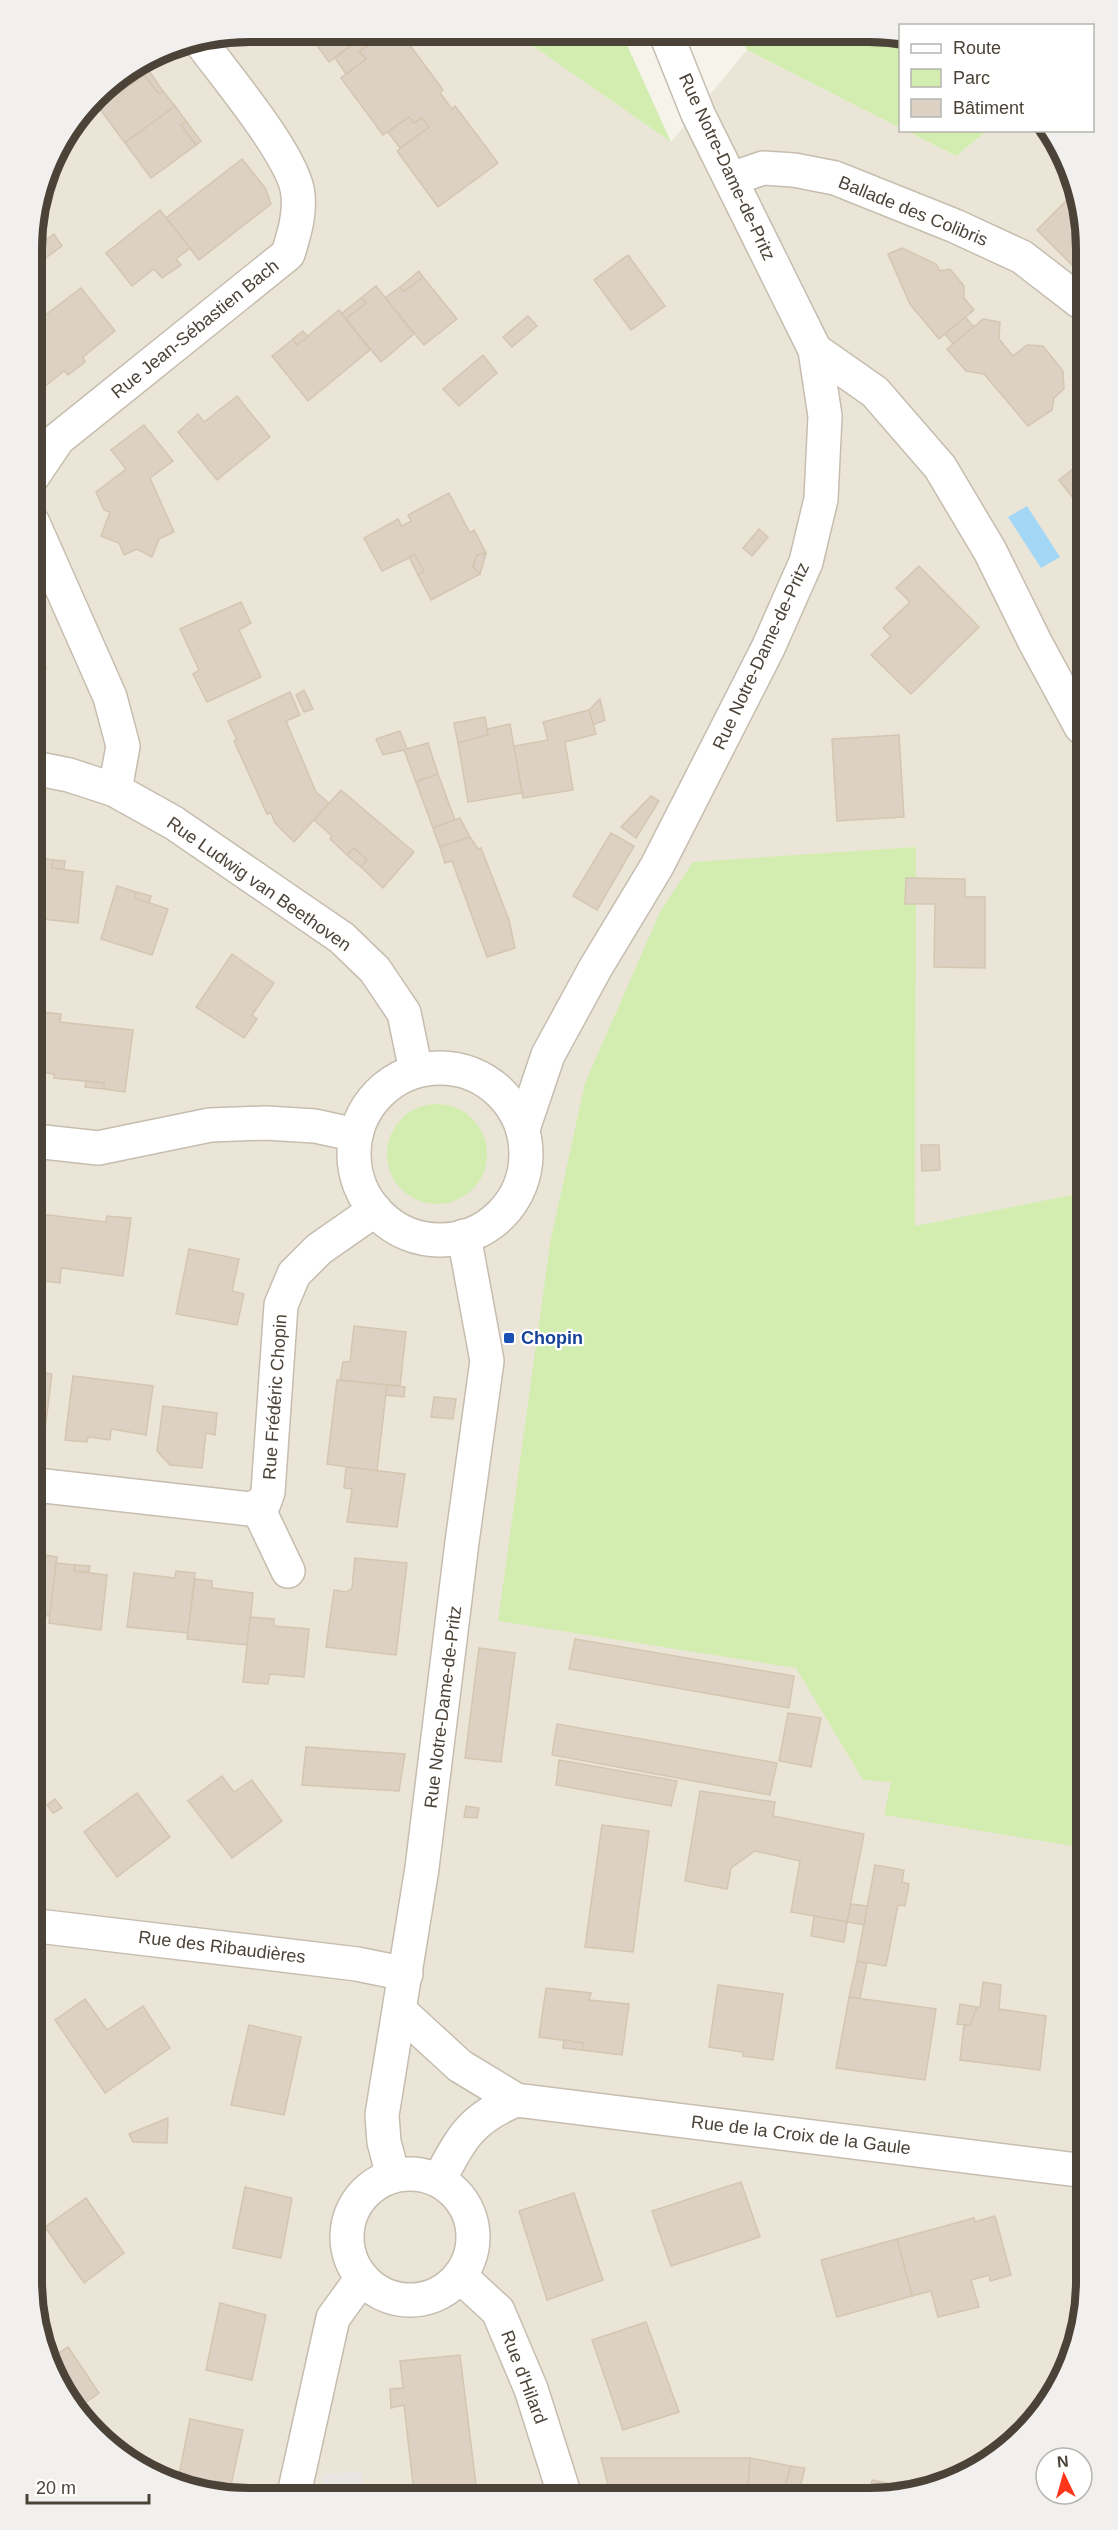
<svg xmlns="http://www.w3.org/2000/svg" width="1118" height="2530" font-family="Arial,sans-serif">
<rect width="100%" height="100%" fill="#f6f3eb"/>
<polygon fill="#ebe5d8" points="249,32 514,33 671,142 747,50 900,128 900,130 906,131 956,156 987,131 1051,131 1079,192 1086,2296 1070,2364 1041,2414 990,2462 926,2491 207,2494 105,2444 61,2390 39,2338 32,234 54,152 105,86 166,48"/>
<g fill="#d3edb1">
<polygon points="514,33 622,34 671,142"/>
<polygon points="740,35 900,36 900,128 747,50"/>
<polygon points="906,131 987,131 956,156"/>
<polygon points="916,847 915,1226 1082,1193 1085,1848 884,1815 891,1782 863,1780 796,1668 498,1621 550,1243 585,1083 660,912 693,862"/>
<circle cx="437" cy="1154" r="50"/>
</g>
<polygon fill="#e8e5e2" points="361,2471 364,2494 325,2494 322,2475"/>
<polygon fill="#a4d7f6" points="1027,506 1060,557 1041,568 1008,517"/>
<g fill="#dcd1c2" stroke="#d5c6b2" stroke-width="1.5">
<polygon points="307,32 394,32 397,36 401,33 443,90 440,93 452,109 455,106 498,163 438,207 397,151 429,127 422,118 414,123 409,117 383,135 341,78 366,59 359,51 367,46 361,38 329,62"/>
<polygon points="361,38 367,46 359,51 366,59 346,74 335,58"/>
<polygon points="135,67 142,76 93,112 89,107 105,86"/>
<polygon points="149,71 163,91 159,94 144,75"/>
<polygon points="144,75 159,94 163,91 175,106 125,143 99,108"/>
<polygon points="175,106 186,121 181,125 196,145 151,178 125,143"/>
<polygon points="409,117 414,123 422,118 429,127 400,148 388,132"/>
<polygon points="186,121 201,141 196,145 181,125"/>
<polygon points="242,159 266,189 271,204 199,260 166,218"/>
<polygon points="1078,189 1079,192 1079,272 1037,230"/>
<polygon points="160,210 190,248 176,259 181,265 162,278 154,269 132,286 106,253"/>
<polygon points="32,234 40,244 54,234 62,246 32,268"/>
<polygon points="902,248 936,264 940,271 950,269 964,286 964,298 974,310 939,339 910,304 888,254"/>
<polygon points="628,255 665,306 631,330 594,280"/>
<polygon points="419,271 423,277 404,292 400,287"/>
<polygon points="423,277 457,319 424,345 385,298 400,287 404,292"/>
<polygon points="376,286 414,334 381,362 346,319 366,303 361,298"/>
<polygon points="81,288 115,331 83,357 85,362 68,375 64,371 33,396 32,325"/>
<polygon points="361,298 366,303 346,319 341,314"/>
<polygon points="339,310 370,350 308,401 272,356 293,339 297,345"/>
<polygon points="528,316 537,326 512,347 503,337"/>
<polygon points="965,317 974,327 953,344 945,334"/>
<polygon points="983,319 1000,322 999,339 1013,356 1027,345 1043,346 1063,371 1064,389 1054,398 1052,410 1028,426 984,374 966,371 947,349"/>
<polygon points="303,331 308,337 297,345 293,339"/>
<polygon points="483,355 497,373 459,406 443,389"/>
<polygon points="237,396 270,437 217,480 178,432 198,414 204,422"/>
<polygon points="144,425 173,461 150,478 174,532 159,539 152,557 137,549 124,555 119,543 101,536 110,512 104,510 96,492 126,469 111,450"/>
<polygon points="1080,463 1080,507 1059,480"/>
<polygon points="449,493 470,533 474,530 486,553 477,555 473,567 480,574 431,600 418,575 424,571 415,555 382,571 364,538 398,519 402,526 411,521 408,515"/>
<polygon points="759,529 768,537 752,556 743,548"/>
<polygon points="482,553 483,555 486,553 480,574 473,567 477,555"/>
<polygon points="415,555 424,571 418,575 409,557"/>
<polygon points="919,566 979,627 911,694 871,655 891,636 883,628 910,602 896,588"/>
<polygon points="241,602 251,623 239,630 261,677 207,702 193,674 199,670 180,629"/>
<polygon points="33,652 40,666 46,667 37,694 34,691"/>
<polygon points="304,690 313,709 304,712 296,695"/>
<polygon points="290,692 300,715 286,721 316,792 329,803 294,842 275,823 271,813 267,814 234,741 237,740 228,721"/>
<polygon points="600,699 605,720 593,725 589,710"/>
<polygon points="589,710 596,734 565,742 573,790 523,798 514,746 548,740 543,722"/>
<polygon points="485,717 488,735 458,743 454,723"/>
<polygon points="510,724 522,793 468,802 458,743 488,735 487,729"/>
<polygon points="400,731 407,749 428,743 438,774 416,782 404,750 383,755 376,739"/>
<polygon points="899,735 904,817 837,821 832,739"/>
<polygon points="438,774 455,820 433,828 416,782"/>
<polygon points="341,790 414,852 383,888 361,867 367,860 354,848 347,855 330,839 332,836 314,820"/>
<polygon points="651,796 659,801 636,838 621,827"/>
<polygon points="460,818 470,837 440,847 433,828"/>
<polygon points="611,833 634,846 597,910 573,896"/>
<polygon points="470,837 478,849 481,848 509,920 515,948 487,957 452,861 445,863 440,847"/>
<polygon points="354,848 367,860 361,867 347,855"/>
<polygon points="34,857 53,860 52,868 83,872 78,923 34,918"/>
<polygon points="53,860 65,861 64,869 52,868"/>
<polygon points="906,878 965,879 965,897 985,897 985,968 934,967 935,904 905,904"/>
<polygon points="117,886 136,892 135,898 168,909 152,955 101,939"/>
<polygon points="136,892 151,896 149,903 135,898"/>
<polygon points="232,954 274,983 252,1015 257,1019 244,1038 196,1007"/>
<polygon points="40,1012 61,1014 60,1022 133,1030 125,1092 104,1089 104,1083 54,1078 54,1074 35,1071 35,1048"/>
<polygon points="86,1081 104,1083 104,1089 85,1087"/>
<polygon points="921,1145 939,1145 940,1170 922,1171"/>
<polygon points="40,1214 106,1222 107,1216 131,1218 123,1276 61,1268 60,1283 35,1280 35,1252"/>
<polygon points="189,1249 239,1259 232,1291 244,1294 237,1325 176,1314"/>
<polygon points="354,1326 406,1332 400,1386 340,1380 343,1362 350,1362"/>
<polygon points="36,1372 52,1374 44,1437 36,1436"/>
<polygon points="73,1376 153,1386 146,1435 111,1429 110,1440 88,1437 87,1442 65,1440"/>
<polygon points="337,1380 387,1385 377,1471 327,1464"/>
<polygon points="387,1385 405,1387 404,1397 386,1395"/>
<polygon points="434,1397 456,1399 453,1419 431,1417"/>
<polygon points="163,1406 217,1413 215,1435 206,1433 202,1468 170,1465 157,1451"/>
<polygon points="346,1467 405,1474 397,1527 347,1522 352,1489 344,1488"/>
<polygon points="38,1554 57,1557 50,1616 37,1615"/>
<polygon points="355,1558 407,1563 396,1655 326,1647 334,1590 346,1592 352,1588"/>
<polygon points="56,1563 75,1565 74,1571 107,1575 101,1630 49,1623"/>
<polygon points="75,1565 90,1566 89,1572 74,1571"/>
<polygon points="176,1571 195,1573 188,1633 127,1627 134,1573 175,1578"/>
<polygon points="195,1579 212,1581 212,1588 253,1593 248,1645 187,1639"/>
<polygon points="250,1617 274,1619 274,1626 309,1629 304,1677 270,1674 268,1684 243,1682"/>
<polygon points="575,1639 794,1676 789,1708 569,1669"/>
<polygon points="479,1648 515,1653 501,1762 465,1758"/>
<polygon points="788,1713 821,1718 811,1767 779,1761"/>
<polygon points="557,1724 777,1763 770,1795 552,1755"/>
<polygon points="306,1747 405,1754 399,1791 302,1785"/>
<polygon points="559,1760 677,1781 671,1806 556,1785"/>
<polygon points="222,1776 234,1792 252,1780 282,1821 232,1858 188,1801"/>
<polygon points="700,1791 775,1802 773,1816 864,1834 847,1922 791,1912 800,1861 755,1851 731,1868 727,1889 685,1881"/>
<polygon points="137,1793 170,1837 117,1877 84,1832"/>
<polygon points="55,1799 62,1808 53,1813 47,1805"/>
<polygon points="466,1806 479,1808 477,1818 464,1817"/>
<polygon points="602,1825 649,1831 633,1952 585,1947"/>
<polygon points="875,1865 904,1870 902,1882 909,1884 905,1906 898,1905 886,1966 857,1961"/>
<polygon points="851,1904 867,1906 864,1925 847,1922"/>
<polygon points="814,1916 847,1922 844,1942 811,1936"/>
<polygon points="857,1961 867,1963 860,1998 849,1997"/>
<polygon points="983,1982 1001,1985 999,2009 1046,2016 1040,2070 960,2060 964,2025 970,2025 973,2011 976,2011 977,2007 980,2007"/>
<polygon points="718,1985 783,1994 773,2060 743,2056 743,2052 709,2047"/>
<polygon points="546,1988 591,1993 589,2000 629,2004 622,2055 582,2050 583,2043 539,2037"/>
<polygon points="849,1997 936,2009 925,2080 836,2068"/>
<polygon points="85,1999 107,2030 143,2006 170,2048 105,2093 55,2020"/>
<polygon points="960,2004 977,2007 970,2025 957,2024"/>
<polygon points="249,2025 301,2037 284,2115 231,2105"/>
<polygon points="564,2040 583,2043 582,2050 563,2048"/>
<polygon points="168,2118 167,2143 133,2142 129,2134"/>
<polygon points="741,2182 760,2237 671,2266 652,2211"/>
<polygon points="245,2187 292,2198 281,2258 233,2248"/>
<polygon points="574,2193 603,2280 547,2300 519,2211"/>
<polygon points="86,2198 124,2253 84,2283 45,2227"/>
<polygon points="995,2216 1011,2275 990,2281 989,2275 971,2280 979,2307 938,2317 931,2291 912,2296 897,2239 974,2218 975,2222"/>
<polygon points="897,2239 912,2296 837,2317 821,2260"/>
<polygon points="220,2303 266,2315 252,2380 206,2370"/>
<polygon points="646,2322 679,2412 623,2430 592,2340"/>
<polygon points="68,2347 99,2393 76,2409 61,2390 48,2360"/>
<polygon points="460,2355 477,2493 414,2493 404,2405 391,2408 390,2389 403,2388 400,2361"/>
<polygon points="190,2419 243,2430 229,2494 207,2494 178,2480"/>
<polygon points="601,2458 750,2458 748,2492 610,2492"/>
<polygon points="750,2458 791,2466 783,2492 748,2492"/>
<polygon points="791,2466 805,2468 799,2492 784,2491"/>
<polygon points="872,2480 892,2484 891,2491 870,2491"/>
</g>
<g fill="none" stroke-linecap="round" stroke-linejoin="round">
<g stroke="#c6bdaf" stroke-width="36">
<g id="minor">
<polyline points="731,179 763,168 794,170 835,178 955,226 1022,257 1079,301"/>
<polyline points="815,350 875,392 940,467 990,551 1035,642 1081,727"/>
<path d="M33,476l25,-37 230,-185c6,-20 12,-38 10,-59 -2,-36 -74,-121 -98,-154"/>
<polyline points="33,523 110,697 123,746 115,790"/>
<polyline points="34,768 69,775 115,790 174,823 342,938 375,970 404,1013 416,1071"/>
<polyline points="35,1141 98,1148 210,1125 266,1123 315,1126 356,1135"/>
<polyline points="36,1485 250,1509 264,1503 268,1492 281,1305 294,1274 319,1249 375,1210"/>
<polyline points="257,1506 288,1571"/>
<polyline points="38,1926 357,1964 406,1974"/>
<polyline points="400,2011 460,2066 516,2100 1086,2171"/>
<path d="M439,2180c22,-41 31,-61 77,-80"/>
</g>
</g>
<g stroke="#c6bdaf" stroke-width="36">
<g id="tertiary">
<circle cx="440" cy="1154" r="86"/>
<polyline points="523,1129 548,1055 596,967 657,866 768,648 806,562 821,499 825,416 815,350 698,114 666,34"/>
<circle cx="410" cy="2237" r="63"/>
<polyline points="393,2176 384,2142 382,2115 422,1868 462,1542 487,1361 464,1236"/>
<polyline points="460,2276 498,2311 531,2389 564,2493"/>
<polyline points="294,2494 333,2318 362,2278"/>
</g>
</g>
<use href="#minor" stroke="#fff" stroke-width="33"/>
<use href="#tertiary" stroke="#fff" stroke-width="33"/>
</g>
<rect fill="#1a4fb4" stroke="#fff" stroke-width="2" x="503" y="1332" width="12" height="12" rx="3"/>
<g text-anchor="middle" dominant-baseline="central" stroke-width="4.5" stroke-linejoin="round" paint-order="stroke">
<g font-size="18" fill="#4c4338" stroke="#fff">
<text transform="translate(727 167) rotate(65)">Rue Notre-Dame-de-Pritz</text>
<text transform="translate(913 211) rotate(22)">Ballade des Colibris</text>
<text transform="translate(195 329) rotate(-39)">Rue Jean-Sébastien Bach</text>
<text transform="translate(761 656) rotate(-65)">Rue Notre-Dame-de-Pritz</text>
<text transform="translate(259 884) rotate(35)">Rue Ludwig van Beethoven</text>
<text transform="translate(275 1397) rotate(-86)">Rue Frédéric Chopin</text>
<text transform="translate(443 1707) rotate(-83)">Rue Notre-Dame-de-Pritz</text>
<text transform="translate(222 1947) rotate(7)">Rue des Ribaudières</text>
<text transform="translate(801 2135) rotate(7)">Rue de la Croix de la Gaule</text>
<text transform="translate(524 2377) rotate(69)">Rue d'Hilard</text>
</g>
<g font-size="18" font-weight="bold" fill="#164399" stroke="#fff" text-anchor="start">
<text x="521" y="1338">Chopin</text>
</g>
</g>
<path d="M0 0H1118V2530H0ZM249 42H869A207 207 0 0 1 1076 249V2281A207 207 0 0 1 869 2488H249A207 207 0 0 1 42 2281V249A207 207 0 0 1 249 42Z" fill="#f1f0ef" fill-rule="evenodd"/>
<path fill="none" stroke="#4c4338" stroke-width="8" d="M249 42H869A207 207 0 0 1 1076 249V2281A207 207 0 0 1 869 2488H249A207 207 0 0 1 42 2281V249A207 207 0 0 1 249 42Z"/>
<rect x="899" y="24" width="195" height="108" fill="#ffffff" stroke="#b7b4af" stroke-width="1.5"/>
<rect x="911" y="44" width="30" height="9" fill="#ffffff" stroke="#b7b4af" stroke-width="1.5"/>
<text x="953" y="54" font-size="18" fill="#4c4338">Route</text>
<rect x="911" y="69" width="30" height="18" fill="#d3edb1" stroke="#b7b4af" stroke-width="1.5"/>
<text x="953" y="84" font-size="18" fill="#4c4338">Parc</text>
<rect x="911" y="99" width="30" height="18" fill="#dcd1c2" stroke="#b7b4af" stroke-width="1.5"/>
<text x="953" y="114" font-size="18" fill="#4c4338">Bâtiment</text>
<g transform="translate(1064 2476) rotate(355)"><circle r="28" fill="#ffffff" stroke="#b7b4af" stroke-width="1.5"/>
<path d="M0-4.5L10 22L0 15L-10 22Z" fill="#ff3619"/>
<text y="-9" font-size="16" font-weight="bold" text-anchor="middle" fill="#4c4338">N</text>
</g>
<path d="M27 2494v9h122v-9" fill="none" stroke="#4c4338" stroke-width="3"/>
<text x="36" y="2494" font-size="18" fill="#4c4338" stroke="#ffffff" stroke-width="4.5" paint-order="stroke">20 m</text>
</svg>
